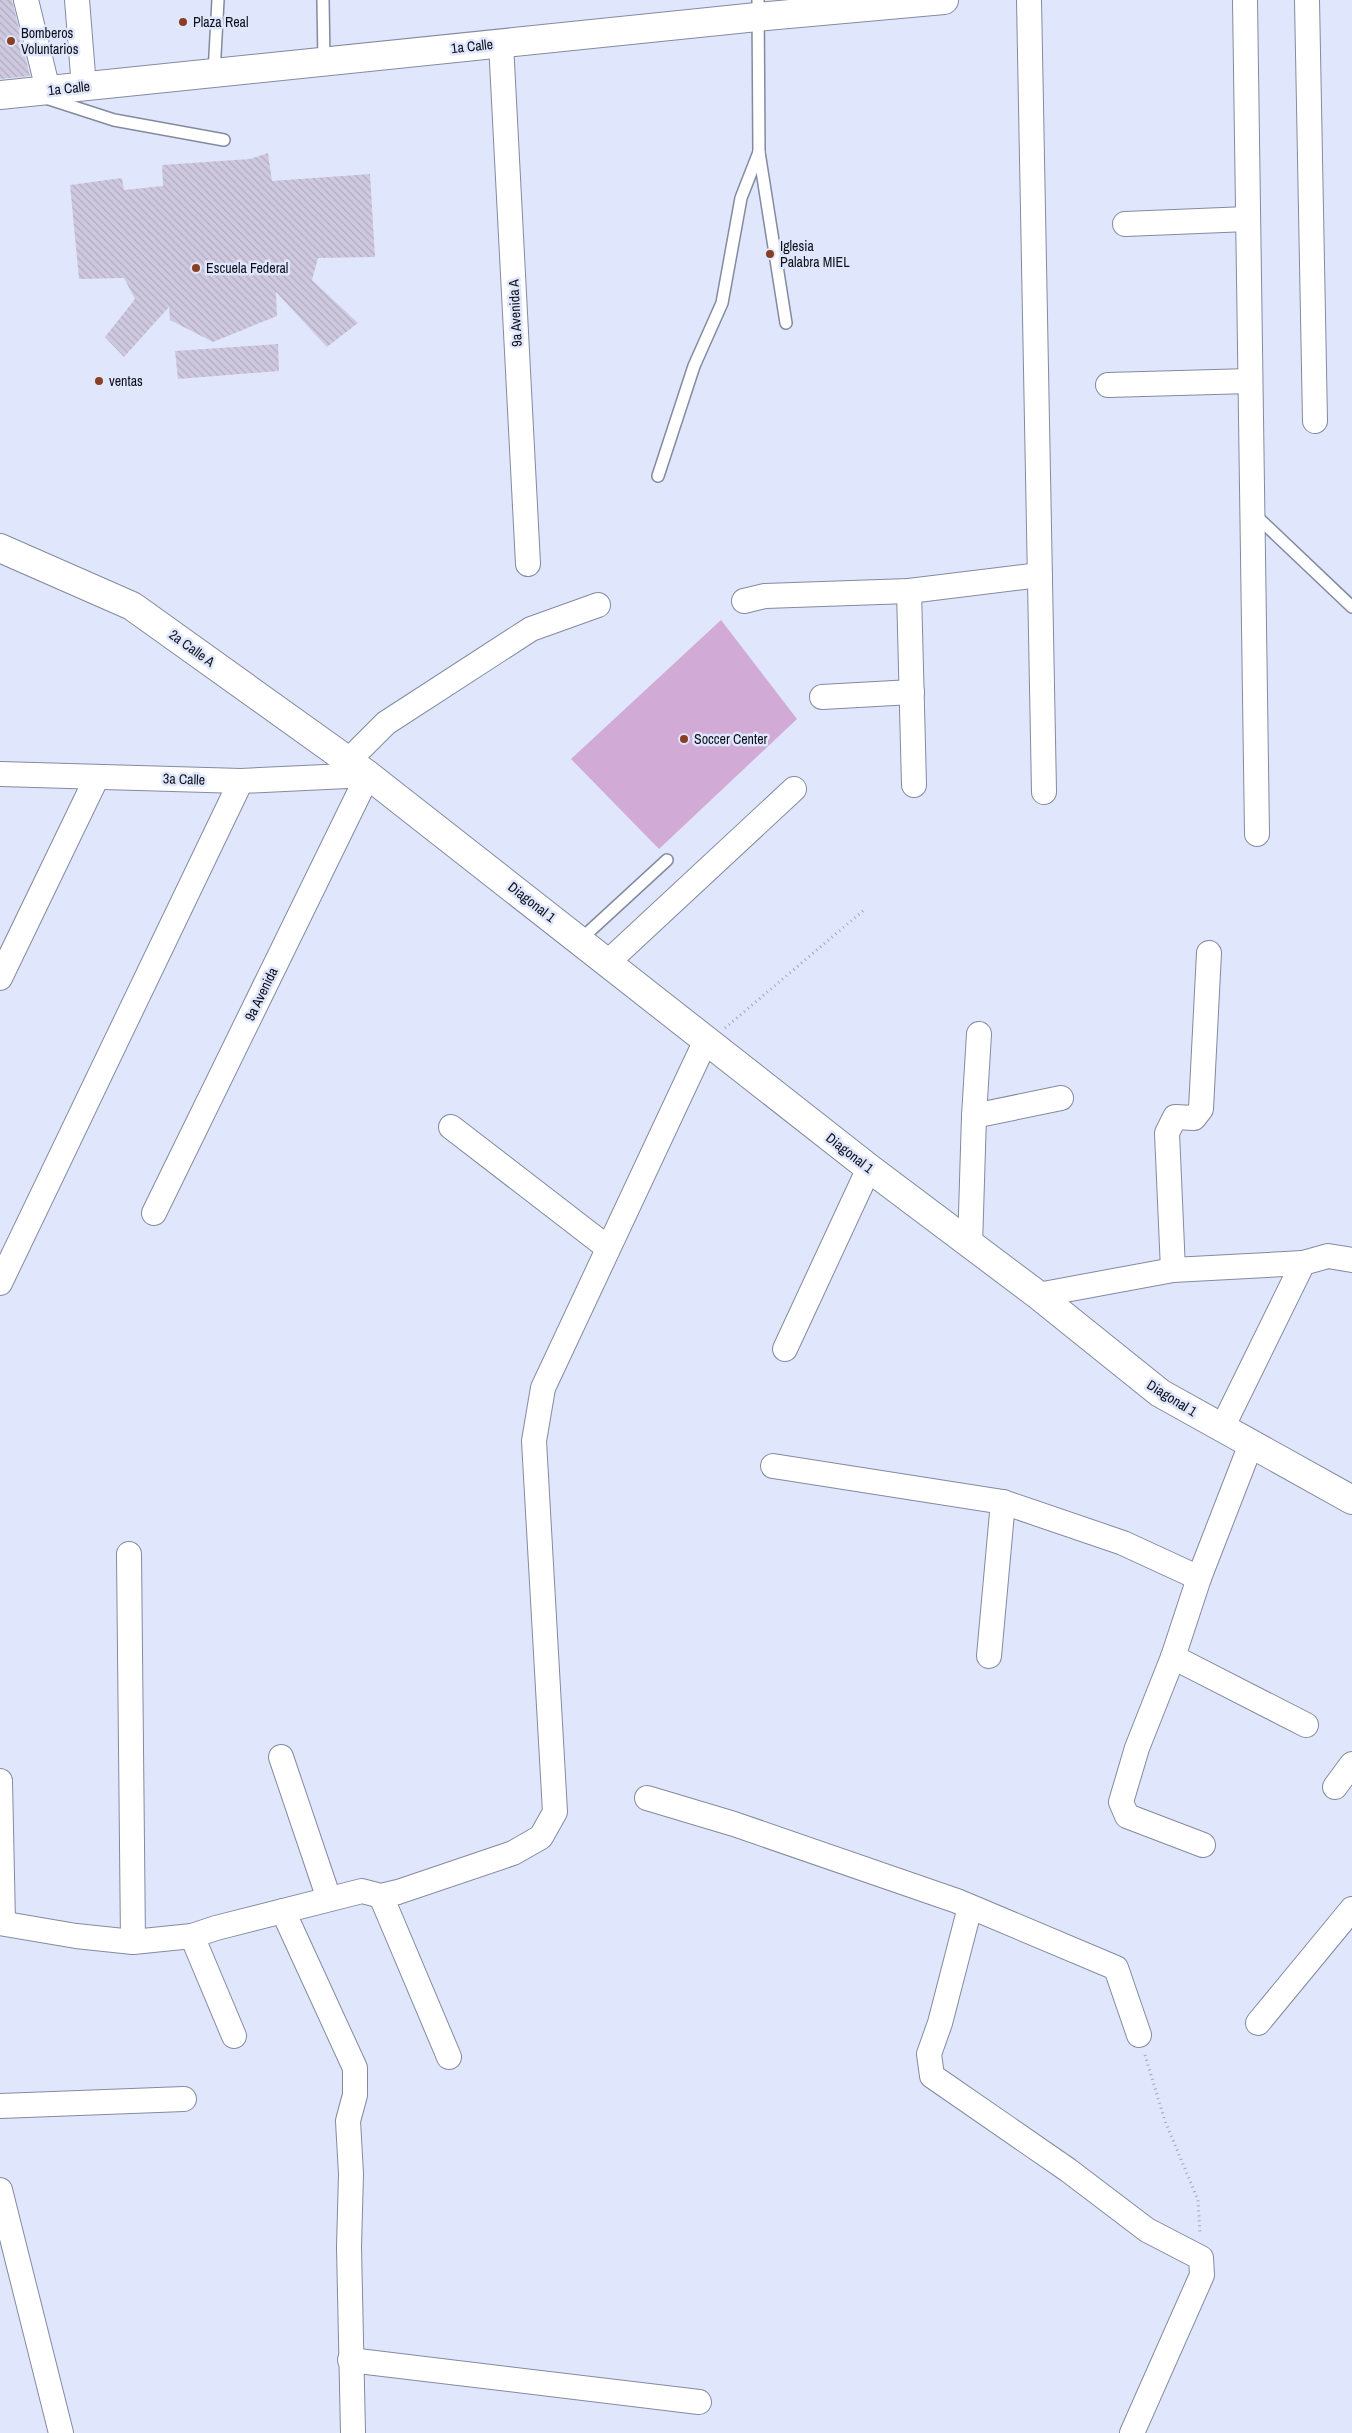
<svg xmlns="http://www.w3.org/2000/svg" width="1352" height="2433" font-family="'Archivo Narrow',sans-serif">
<defs>
<pattern id="building-back-hatch" width="6" height="6" patternUnits="userSpaceOnUse" patternTransform="scale(1.25)"><rect width="6" height="6" fill="#cfc9e0"/><path d="M-1 5l2 2M0 0l6 6M5-1l2 2" fill="none" stroke="#b1acbf"/></pattern>
</defs>
<rect width="100%" height="100%" fill="#e0e7fd"/>
<polygon fill="#d1aad5" points="721,620 797,719 659,849 571,759"/>
<g fill="url(#building-back-hatch)">
<polygon points="0,0 12,0 30,76 0,79"/>
<polygon points="268,153 272,181 370,174 375,257 318,258 312,280 358,323 327,347 276,292 277,316 213,342 170,320 169,307 124,357 105,337 135,299 124,278 79,279 70,185 122,178 124,190 163,186 162,165 250,159"/>
<polygon points="278,344 279,371 178,379 175,351"/>
</g>
<g fill="none" stroke-linecap="round" stroke-linejoin="round">
<g stroke="#848a9f" stroke-width="14">
<g id="lane">
<polyline points="323,0 324,62"/>
<polyline points="758,0 759,152 786,323"/>
<polyline points="214,73 218,0"/>
<polyline points="46,98 114,120 224,140"/>
<polyline points="658,476 694,366 722,303 741,198 759,152"/>
<polyline points="1253,513 1352,607"/>
<polyline points="580,940 667,860"/>
</g>
</g>
<g stroke="#848a9f" stroke-width="26">
<g id="street">
<polyline points="26,0 48,90"/>
<polyline points="77,0 84,87"/>
<polyline points="1029,0 1044,792"/>
<polyline points="1245,0 1257,834"/>
<polyline points="1307,0 1315,421"/>
<polyline points="501,43 528,564"/>
<polyline points="1125,224 1248,219"/>
<polyline points="1108,385 1250,381"/>
<polyline points="909,591 914,785"/>
<polyline points="744,601 765,596 909,591 1040,575"/>
<polyline points="822,697 912,692"/>
<polyline points="349,760 386,723 531,629 598,605"/>
<polyline points="0,774 241,781 368,775 154,1213"/>
<polyline points="608,962 794,789"/>
<polyline points="0,978 97,777"/>
<polyline points="974,1116 979,1034"/>
<polyline points="451,1127 608,1248"/>
<polyline points="970,1246 974,1116 1061,1098"/>
<polyline points="1173,1270 1167,1133 1175,1117 1194,1118 1201,1109 1209,953"/>
<polyline points="0,1283 241,781"/>
<polyline points="1038,1295 1173,1270 1303,1263"/>
<polyline points="785,1349 869,1168"/>
<polyline points="1222,1428 1303,1263 1328,1256 1352,1260"/>
<polyline points="1251,1444 1199,1578 1173,1657 1306,1725"/>
<polyline points="773,1466 1003,1502 1123,1543 1199,1578"/>
<polyline points="129,1554 133,1942"/>
<polyline points="989,1656 1003,1502"/>
<polyline points="1173,1657 1137,1748 1121,1802 1127,1816 1203,1845"/>
<polyline points="281,1757 329,1899"/>
<polyline points="0,1781 3,1923"/>
<polyline points="1335,1787 1352,1764"/>
<polyline points="647,1798 734,1824 957,1901 1116,1968 1139,2035"/>
<polyline points="381,1896 449,2057"/>
<polyline points="970,1907 940,2023 929,2054 932,2076 1068,2170 1147,2230 1201,2258 1202,2275 1132,2433"/>
<polyline points="283,1911 355,2068 355,2095 348,2121 351,2174 349,2247 353,2433"/>
<polyline points="0,1923 76,1936 133,1942 192,1936 216,1928 362,1891 381,1896 398,1892 513,1853 541,1837 555,1812 534,1441 543,1388 706,1040"/>
<polyline points="192,1936 234,2036"/>
<polyline points="1258,2023 1352,1909"/>
<polyline points="0,2106 184,2099"/>
<polyline points="0,2190 61,2433"/>
<polyline points="350,2360 699,2402"/>
</g>
</g>
<g stroke="#848a9f" stroke-width="30">
<g id="secondary">
<polyline points="0,95 757,17 944,0"/>
<polyline points="0,548 132,606 368,775 869,1168 1038,1295 1160,1393 1352,1500"/>
</g>
</g>
<g stroke="#a1a6b8" stroke-width="3" stroke-dasharray="1 4" stroke-linecap="butt">
<polyline points="725,1028 864,910"/>
<polyline points="1145,2055 1165,2121 1198,2200 1200,2234"/>
</g>
<use href="#lane" stroke="#fff" stroke-width="11"/>
<use href="#street" stroke="#fff" stroke-width="24"/>
<use href="#secondary" stroke="#fff" stroke-width="28"/>
</g>
<g fill="#883f23" stroke="#e0e7fd" stroke-width="2">
<circle cx="183" cy="22" r="5"/>
<circle cx="11" cy="41" r="5"/>
<circle cx="770" cy="254" r="5"/>
<circle cx="196" cy="268" r="5"/>
<circle cx="99" cy="381" r="5"/>
<circle cx="684" cy="739" r="5"/>
</g>
<g text-anchor="middle" dominant-baseline="central" stroke-width="5" stroke-linejoin="round" paint-order="stroke">
<g font-size="14" fill="#0e1018" stroke="#e0e7fd" text-anchor="start">
<text x="193" y="22">Plaza Real</text>
<text x="21" y="33">Bomberos<tspan x="21" dy="16">Voluntarios</tspan></text>
<text x="780" y="246">Iglesia<tspan x="780" dy="16">Palabra MIEL</tspan></text>
<text x="206" y="268">Escuela Federal</text>
<text x="109" y="381">ventas</text>
<text x="694" y="739">Soccer Center</text>
</g>
<g font-size="14" fill="#0e1018" stroke="#e0e7fd">
<text transform="translate(472 46) rotate(-6)">1a Calle</text>
<text transform="translate(69 88) rotate(-6)">1a Calle</text>
<text transform="translate(515 313) rotate(-93)">9a Avenida A</text>
<text transform="translate(192 648) rotate(36)">2a Calle A</text>
<text transform="translate(184 779) rotate(2)">3a Calle</text>
<text transform="translate(532 902) rotate(38)">Diagonal 1</text>
<text transform="translate(261 994) rotate(-64)">9a Avenida</text>
<text transform="translate(850 1153) rotate(38)">Diagonal 1</text>
<text transform="translate(1172 1398) rotate(32)">Diagonal 1</text>
</g>
</g>
</svg>
